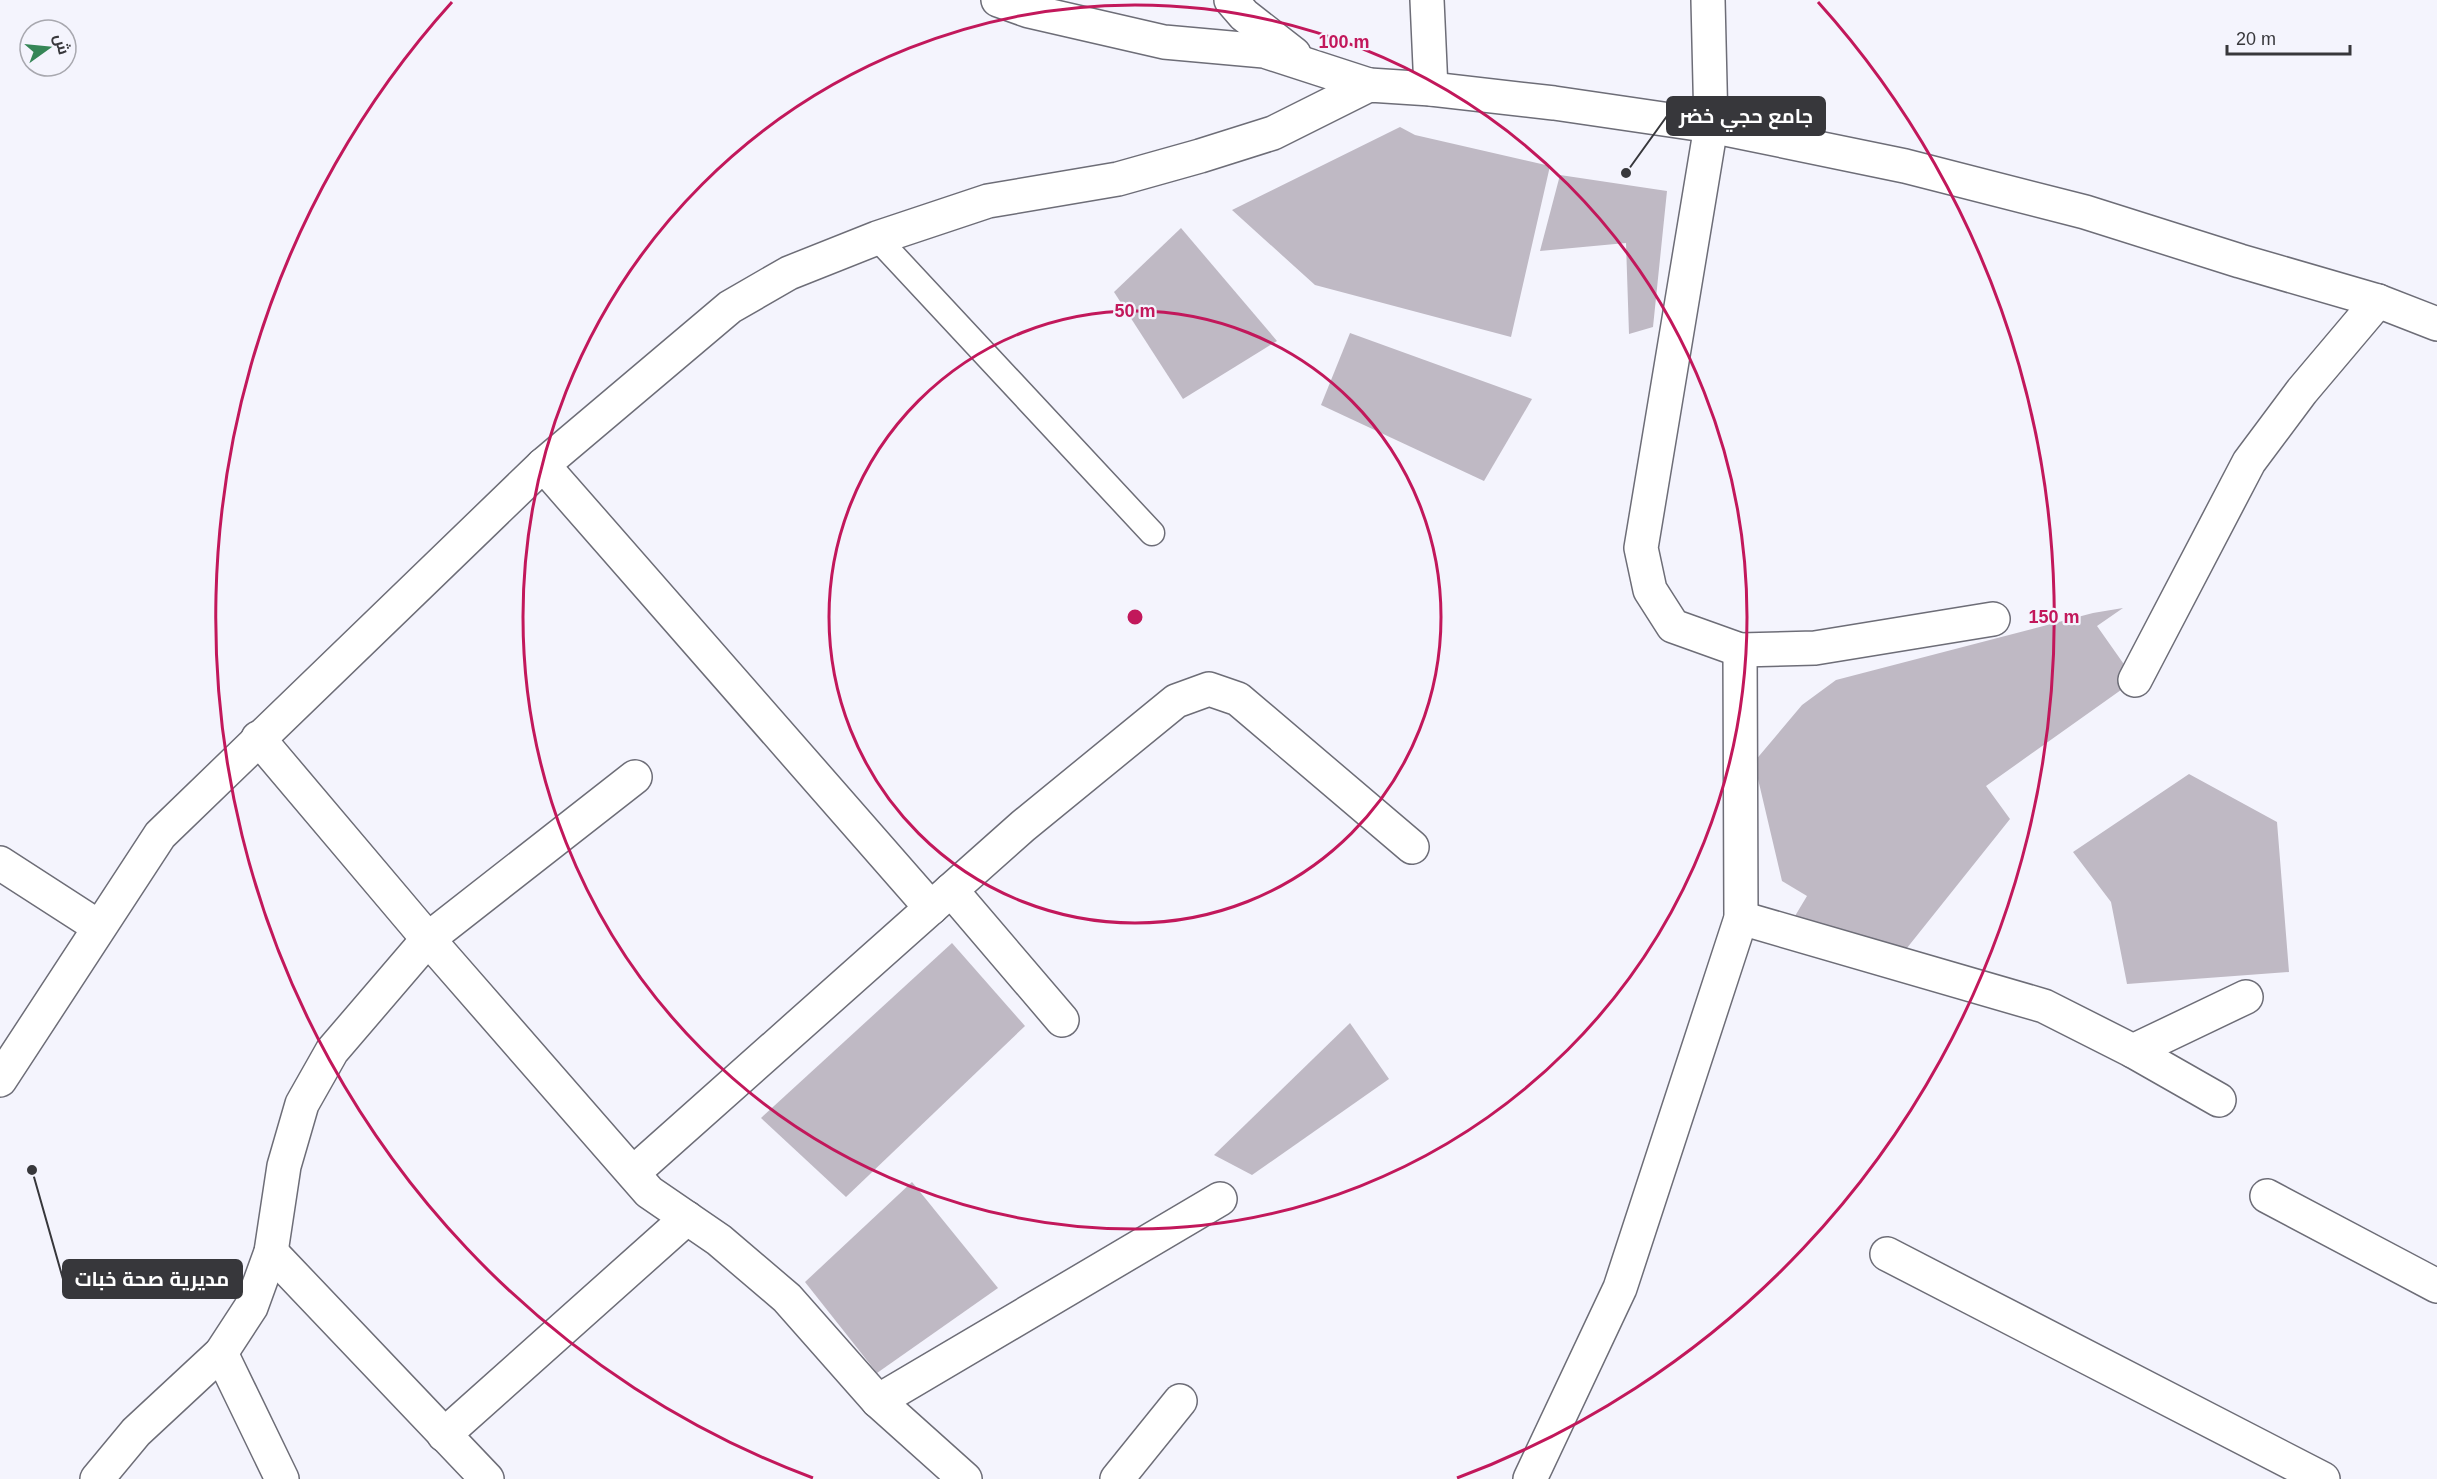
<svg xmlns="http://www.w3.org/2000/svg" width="2437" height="1479" font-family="Arial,Cairo,sans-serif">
<rect width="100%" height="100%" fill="#f4f4fd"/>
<g fill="#bfb9c4">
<polygon points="1400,127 1415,135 1550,166 1511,337 1315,285 1232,210"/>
<polygon points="1560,175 1667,191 1653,327 1629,334 1626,243 1540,251"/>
<polygon points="1181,228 1277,341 1183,399 1114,292"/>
<polygon points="1350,333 1532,399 1484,481 1321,405"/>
<polygon points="2123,608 2097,626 2135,680 1986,786 2010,819 1895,963 1795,916 1807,896 1782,881 1754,762 1802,705 1836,680 2093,613"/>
<polygon points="2189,774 2277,822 2289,972 2127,984 2111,902 2073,852"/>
<polygon points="952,943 1025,1026 846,1197 761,1118"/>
<polygon points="1350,1023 1389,1079 1252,1175 1214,1155"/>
<polygon points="912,1182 998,1288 877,1373 805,1282"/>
</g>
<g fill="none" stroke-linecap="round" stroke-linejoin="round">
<g stroke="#6d6d77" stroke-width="27">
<polyline id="lane" points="877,238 1152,533"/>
</g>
<g stroke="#6d6d77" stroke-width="36">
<g id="street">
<polyline points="998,0 1029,11 1164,42 1264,51 1369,85"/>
<polyline points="1231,0 1244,15 1294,54"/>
<polyline points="1427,0 1431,89"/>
<polyline points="1708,0 1711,126 1641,548 1650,590 1673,626 1740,650 1815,648 1993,619"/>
<polyline points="543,465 931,908"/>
<polyline points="2135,680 2249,462 2302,391 2378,301"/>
<polyline points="258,738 428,939 649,1192 719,1240 787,1298 878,1401 965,1479"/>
<polyline points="0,863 99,927"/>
<polyline points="951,890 1062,1020"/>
<polyline points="1741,918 2044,1006 2133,1051 2246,997"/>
<polyline points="2133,1051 2219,1100"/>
<polyline points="633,1173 1023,826 1176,701 1209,689 1238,699 1412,847"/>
<polyline points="2267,1196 2437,1286"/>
<polyline points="271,1252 487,1479"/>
<polyline points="1887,1254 2323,1479"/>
<polyline points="221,1353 282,1479"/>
<polyline points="878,1401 1220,1199"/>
<polyline points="444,1435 687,1218"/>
<polyline points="97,1479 136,1432 221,1353 251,1307 271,1252 284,1166 302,1104 332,1051 428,939 635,777"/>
<polyline points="1117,1479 1180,1401"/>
<polyline points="1530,1479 1620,1288 1741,918 1740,650"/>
</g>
</g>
<g stroke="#6d6d77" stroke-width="36">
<polyline id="secondary" points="0,1080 160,835 543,465 730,307 789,273 877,238 988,201 1118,179 1200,156 1273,133 1369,85 1431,89 1554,103 1711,126 1905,166 2085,212 2240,261 2378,301 2437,324"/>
</g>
<use href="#lane" stroke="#fff" stroke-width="24"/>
<use href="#street" stroke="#fff" stroke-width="33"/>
<use href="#secondary" stroke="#fff" stroke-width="33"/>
</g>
<g fill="none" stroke="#c2185b" stroke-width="3">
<circle cx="1135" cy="617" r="306"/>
<circle cx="1135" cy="617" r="612"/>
<path d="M813 1478A919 919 0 0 1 452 2M1818 2A919 919 0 0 1 1457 1478"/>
</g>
<circle cx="1135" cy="617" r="9" fill="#c2185b" stroke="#f4f4fd" stroke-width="3"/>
<g font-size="18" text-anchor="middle" font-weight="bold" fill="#c2185b" stroke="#f4f4fd" stroke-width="4.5" stroke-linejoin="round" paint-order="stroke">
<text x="1344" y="48">100 m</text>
<text x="1135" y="317">50 m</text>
<text x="2054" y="623">150 m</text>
</g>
<path fill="none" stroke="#37373b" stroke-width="2" d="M1626 173L1667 116M32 1170L63 1279"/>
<g fill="#37373b" stroke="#f4f4fd" stroke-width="2">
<circle cx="1626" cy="173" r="6"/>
<circle cx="32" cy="1170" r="6"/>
</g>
<g fill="#37373b" stroke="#37373b" stroke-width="2">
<rect x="1667" y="97" width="158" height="38" rx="6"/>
<rect x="63" y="1260" width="179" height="38" rx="6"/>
</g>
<g font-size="20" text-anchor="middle" font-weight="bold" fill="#fff">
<text x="1746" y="123">جامع حجي خضر</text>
<text x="152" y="1286">مديرية صحة خبات</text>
</g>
<g transform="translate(48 48) rotate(75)"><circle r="28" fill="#f4f4fd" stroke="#a8a8af" stroke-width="1.5"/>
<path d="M0-4.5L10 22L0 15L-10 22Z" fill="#368657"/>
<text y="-9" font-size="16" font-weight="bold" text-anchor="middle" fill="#37373b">ش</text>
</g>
<path d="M2227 45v9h123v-9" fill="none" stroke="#37373b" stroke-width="3"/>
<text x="2236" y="45" font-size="18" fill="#37373b" stroke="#f4f4fd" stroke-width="4.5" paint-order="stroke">20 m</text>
</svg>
